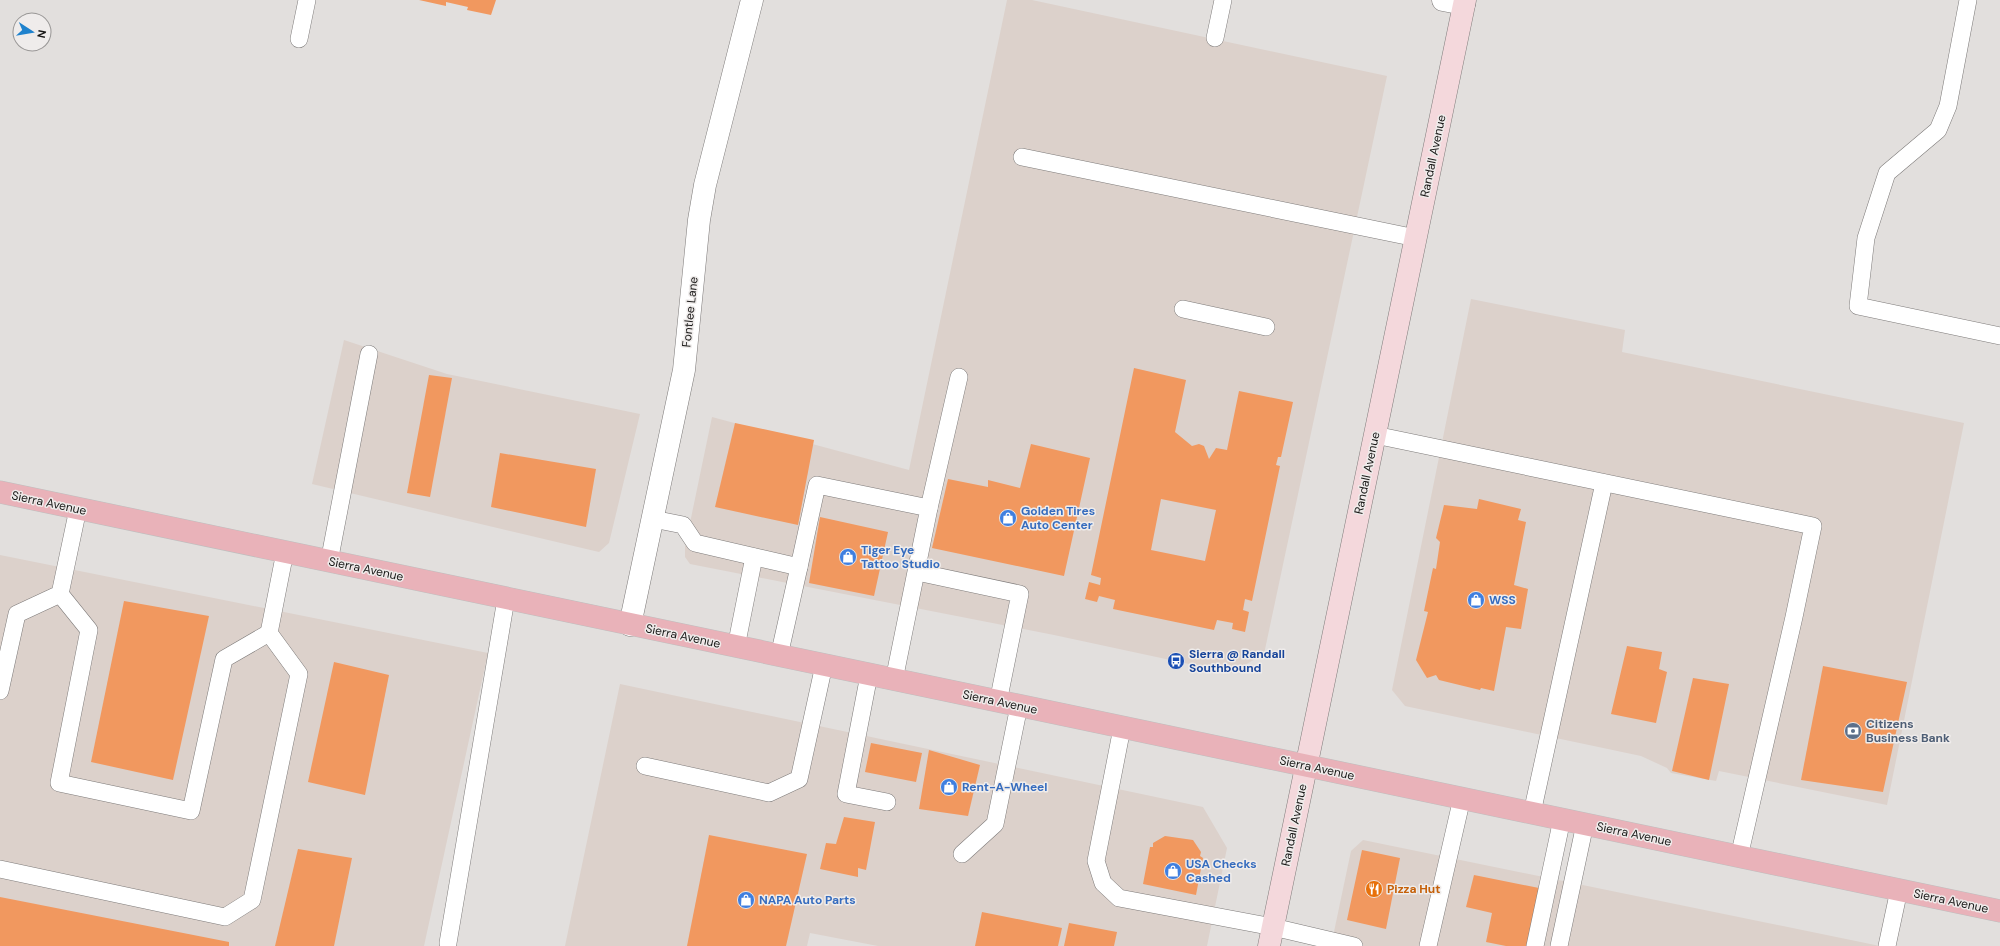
<svg xmlns="http://www.w3.org/2000/svg" width="2000" height="946" font-family="'DM Sans',sans-serif">
<rect width="100%" height="100%" fill="#e2dfdd"/>
<g fill="#dcd1cb">
<polygon points="1007,0 1032,0 1387,76 1264,654 1231,673 1054,635 690,564 685,557 685,547 712,417 909,470"/>
<polygon points="1471,299 1625,330 1622,352 1964,423 1887,805 1719,771 1716,781 1671,773 1667,768 1641,756 1405,706 1392,690"/>
<polygon points="344,340 447,374 640,414 609,543 599,552 312,484"/>
<polygon points="0,555 488,653 424,946 0,946"/>
<polygon points="620,684 1203,807 1227,848 1207,946 878,946 810,933 807,946 565,946"/>
<polygon points="1363,840 1880,946 1331,946 1351,851"/>
</g>
<g fill="#f1985f" fill-rule="evenodd">
<polygon points="419,0 496,0 491,15 467,10 468,7 446,2 446,6"/>
<path d="M1134,368l52,12 -11,52 17,14 7,-2 5,2 5,13 7,-11 11,2 12,-59 54,11 -12,55h-3l-2,8 4,1 -28,135 -7,-2 -2,11 6,2 -4,20 -13,-3 1,-6 -16,-3 -3,10 -101,-21 2,-9 -16,-4 -2,6 -12,-3 4,-17 11,3 1,-7 -10,-3zM1161,499l55,11 -11,51 -54,-11z"/>
<polygon points="429,375 452,378 430,497 407,493"/>
<polygon points="735,423 814,440 798,525 715,507"/>
<polygon points="1031,444 1090,458 1064,576 932,548 948,479 988,487 988,480 1020,488"/>
<polygon points="500,453 596,469 586,527 491,507"/>
<polygon points="1479,499 1521,509 1518,520 1526,522 1514,585 1528,589 1521,629 1506,627 1494,691 1481,688 1480,690 1439,680 1436,675 1427,678 1416,660 1428,612 1424,611 1433,568 1436,569 1440,542 1436,538 1444,505 1477,509"/>
<polygon points="820,517 888,532 874,596 809,583"/>
<polygon points="124,601 209,616 173,780 91,762"/>
<polygon points="1627,646 1662,652 1659,669 1667,672 1656,723 1611,714"/>
<polygon points="334,662 389,675 365,795 308,782"/>
<polygon points="1823,666 1907,682 1883,792 1801,780"/>
<polygon points="1693,678 1729,684 1709,780 1672,771"/>
<polygon points="871,743 922,753 916,782 865,772"/>
<polygon points="929,750 980,765 968,816 919,809"/>
<polygon points="844,817 875,822 866,870 858,868 858,877 820,869 826,843 836,844"/>
<polygon points="709,835 807,854 786,946 687,946"/>
<polygon points="1165,836 1193,840 1201,852 1200,856 1203,858 1196,895 1143,884 1150,847 1153,847 1153,843"/>
<polygon points="298,849 352,858 334,946 275,946"/>
<polygon points="1362,850 1400,858 1386,929 1347,920"/>
<polygon points="1474,875 1544,889 1531,946 1506,946 1486,942 1492,913 1466,907"/>
<polygon points="0,897 229,942 229,946 0,946"/>
<polygon points="982,912 1062,928 1058,946 975,946"/>
<polygon points="1069,923 1117,932 1114,946 1064,946"/>
</g>
<g fill="none" stroke-linecap="round" stroke-linejoin="round">
<g stroke="#7e7b7a" stroke-width="18">
<g id="lane">
<polyline points="1968,0 1948,106 1938,130 1887,173 1866,238 1858,306 2000,336"/>
<polyline points="1215,38 1223,0"/>
<polyline points="299,39 307,0"/>
<polyline points="1022,157 1416,238"/>
<polyline points="1183,309 1266,327"/>
<polyline points="1375,435 1813,526 1794,617 1739,857"/>
<polyline points="929,508 959,377"/>
<polyline points="653,519 683,525 695,543 799,567 817,485 929,508 894,680"/>
<polyline points="329,562 369,354"/>
<polyline points="917,572 1020,594 998,702"/>
<polyline points="60,594 89,630 59,783 191,811 224,659 269,633"/>
<polyline points="736,647 754,557"/>
<polyline points="779,656 799,567"/>
<polyline points="869,675 846,794 887,802"/>
<polyline points="0,691 17,614 60,594 78,509"/>
<polyline points="1122,728 1096,861 1103,883 1119,898 1273,927 1354,946"/>
<polyline points="645,766 769,793 799,779 824,665"/>
<polyline points="1532,813 1604,483"/>
<polyline points="962,854 995,824 1019,706"/>
<polyline points="0,869 225,917 252,900 299,674 269,633 285,552"/>
<polyline points="448,943 506,599"/>
<polyline points="1428,946 1462,798"/>
<polyline points="1535,946 1562,819"/>
<polyline points="1559,946 1585,824"/>
<polyline points="1887,946 1899,890"/>
</g>
</g>
<g stroke="#7e7b7a" stroke-width="23">
<g id="street">
<polyline points="1443,0 1464,4"/>
<polyline points="630,625 684,370 699,220 705,185 752,0"/>
</g>
</g>
<g stroke="#7e7b7a" stroke-width="23">
<polyline id="secondary" points="1269,946 1465,0"/>
</g>
<g stroke="#bebebe" stroke-width="23">
<polyline id="primary" points="0,492 2000,911"/>
</g>
<use href="#lane" stroke="#fff" stroke-width="17"/>
<use href="#street" stroke="#fff" stroke-width="22"/>
<use href="#secondary" stroke="#f4d8dc" stroke-width="22"/>
<use href="#primary" stroke="#e9b2b9" stroke-width="22"/>
</g>
<defs>
<g id="shop-disc" transform="scale(0.9)"><circle r="9.5" fill="#3f7fe0" stroke="#efeceb"/><path d="M-5-2.5h2.3a2.7 3.5 0 0 1 5.4 0H5L5.5 6h-11ZM-1.5-2.5h3a1.5 2.3 0 0 0-3 0Z" fill="#fff"/></g>
<g id="bus-disc" transform="scale(0.9)"><circle r="9.5" fill="#1a4fb4" stroke="#efeceb"/><path d="M-5-6H5V4H4V6H2V4H-2V6H-4V4H-5ZM-3.5-4V0h7V-4ZM-3.5 1.2v1.5H-2V1.2ZM2 1.2v1.5H3.5V1.2Z" fill="#fff"/></g>
<g id="bank-disc" transform="scale(0.9)"><circle r="9.5" fill="#5c6f8a" stroke="#efeceb"/><path d="M-6-4H6V4H-6ZM0-2.3a2.3 2.3 0 1 0 0 4.6a2.3 2.3 0 1 0 0-4.6Z" fill="#fff"/></g>
<g id="restaurant-disc" transform="scale(0.9)"><circle r="9.5" fill="#e8710a" stroke="#efeceb"/><path d="M-5-6h1v4h1v-4h1v4h1v-4h1v5L-1.5 .5V6h-2V.5L-5-1ZM5-6V6H3V1.5H1.5Q1.5-4 5-6Z" fill="#fff"/></g>
</defs>
<g fill-rule="evenodd">
<use href="#shop-disc" x="1008" y="518"/>
<use href="#shop-disc" x="848" y="557"/>
<use href="#shop-disc" x="1476" y="600"/>
<use href="#bus-disc" x="1176" y="661"/>
<use href="#bank-disc" x="1853" y="731"/>
<use href="#shop-disc" x="949" y="787"/>
<use href="#shop-disc" x="1173" y="871"/>
<use href="#restaurant-disc" x="1374" y="889"/>
<use href="#shop-disc" x="746" y="900"/>
</g>
<g text-anchor="middle" dominant-baseline="central" stroke-width="3" stroke-linejoin="round" paint-order="stroke">
<g font-size="12" fill="#181716" stroke="#efeceb">
<text transform="translate(1433 156) rotate(-78)">Randall Avenue</text>
<text transform="translate(690 312) rotate(-84)">Fontlee Lane</text>
<text transform="translate(1367 473) rotate(-78)">Randall Avenue</text>
<text transform="translate(49 503) rotate(12)">Sierra Avenue</text>
<text transform="translate(366 569) rotate(12)">Sierra Avenue</text>
<text transform="translate(683 636) rotate(12)">Sierra Avenue</text>
<text transform="translate(1000 702) rotate(12)">Sierra Avenue</text>
<text transform="translate(1317 768) rotate(12)">Sierra Avenue</text>
<text transform="translate(1294 825) rotate(-78)">Randall Avenue</text>
<text transform="translate(1634 834) rotate(12)">Sierra Avenue</text>
<text transform="translate(1951 901) rotate(12)">Sierra Avenue</text>
</g>
<g font-size="12" font-weight="bold" fill="#366cbe" stroke="#efeceb" text-anchor="start">
<text x="1021" y="511">Golden Tires<tspan x="1021" dy="14">Auto Center</tspan></text>
<text x="861" y="550">Tiger Eye<tspan x="861" dy="14">Tattoo Studio</tspan></text>
<text x="1489" y="600">WSS</text>
<text x="962" y="787">Rent-A-Wheel</text>
<text x="1186" y="864">USA Checks<tspan x="1186" dy="14">Cashed</tspan></text>
<text x="759" y="900">NAPA Auto Parts</text>
</g>
<g font-size="12" font-weight="bold" fill="#164399" stroke="#efeceb" text-anchor="start">
<text x="1189" y="654">Sierra @ Randall<tspan x="1189" dy="14">Southbound</tspan></text>
</g>
<g font-size="12" font-weight="bold" fill="#4e5e75" stroke="#efeceb" text-anchor="start">
<text x="1866" y="724">Citizens<tspan x="1866" dy="14">Business Bank</tspan></text>
</g>
<g font-size="12" font-weight="bold" fill="#c56008" stroke="#efeceb" text-anchor="start">
<text x="1387" y="889">Pizza Hut</text>
</g>
</g>
<g transform="translate(32 32) rotate(102)"><circle r="19" fill="#efeceb" stroke="#999796"/>
<path d="M0-3L7 15L0 10L-7 15Z" fill="#1f82cd"/>
<text y="-6" font-size="11" font-weight="bold" text-anchor="middle" fill="#181716">N</text>
</g>
</svg>
